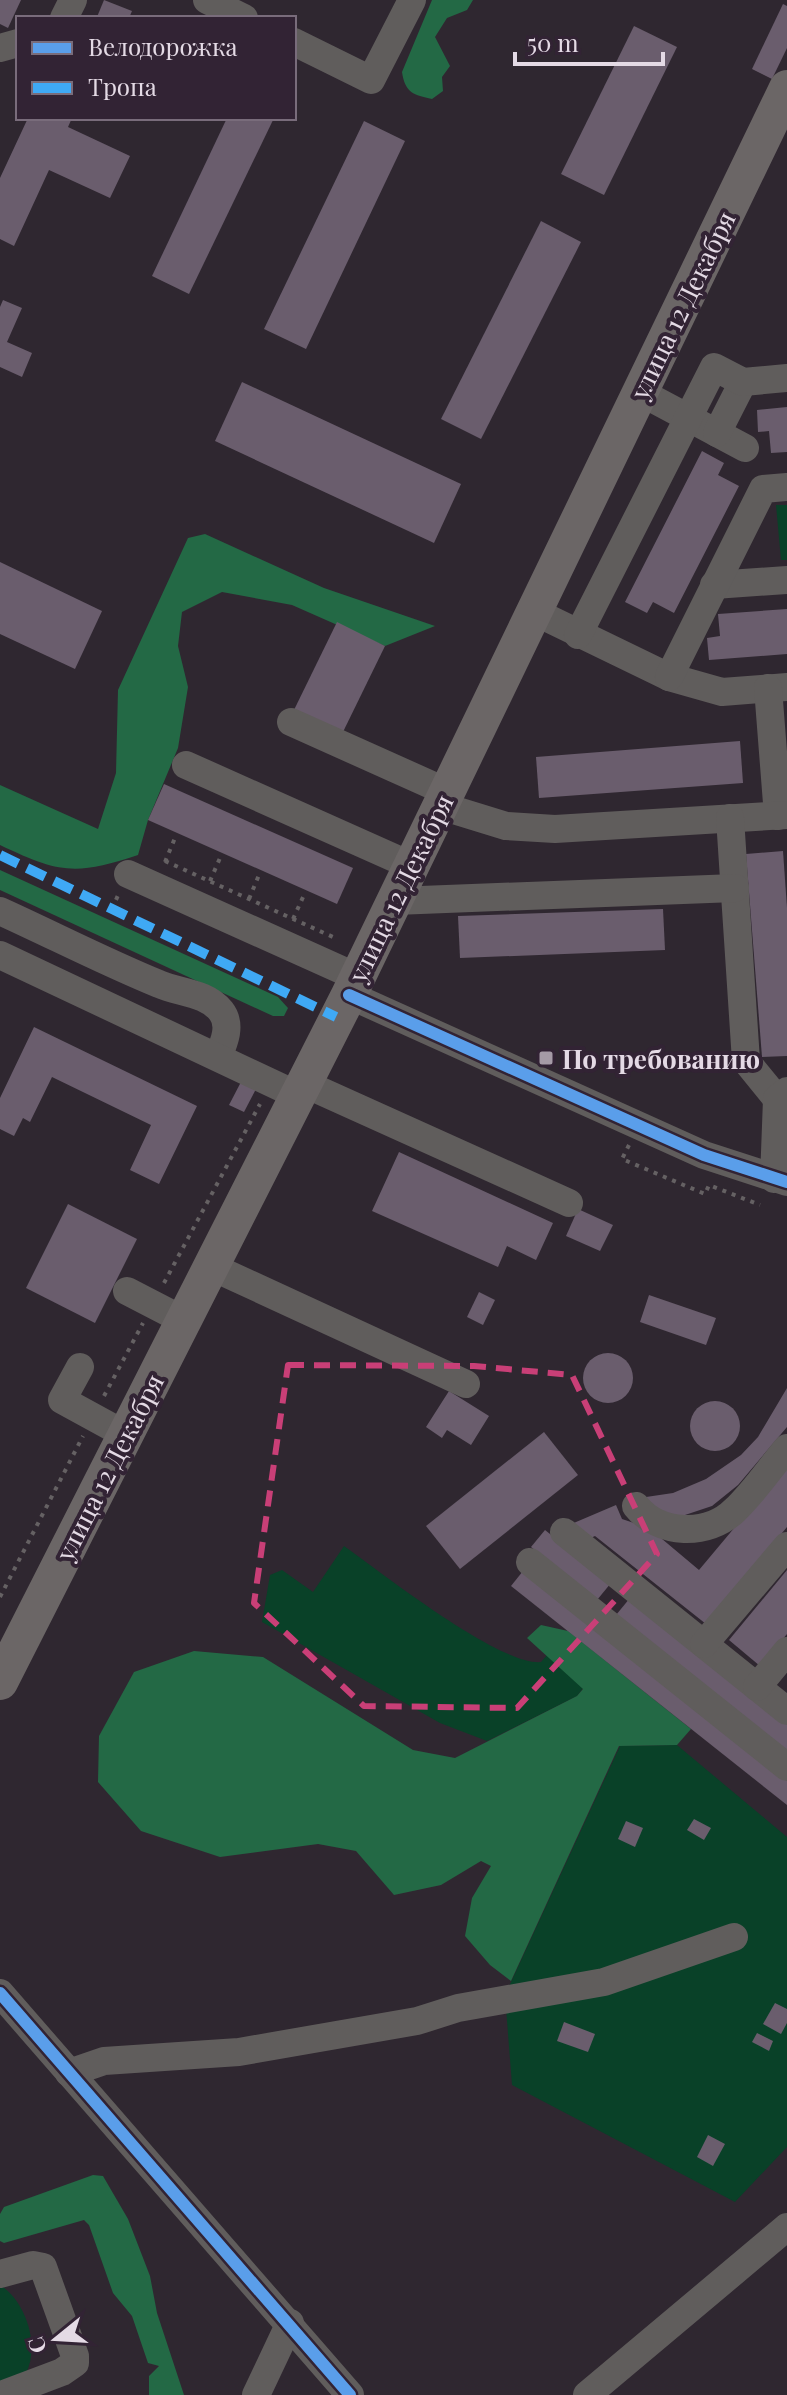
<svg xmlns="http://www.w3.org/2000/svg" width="787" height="2395" font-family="'Playfair Display',serif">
<rect width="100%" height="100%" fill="#2f2730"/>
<g fill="#094128">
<polygon points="776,505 787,505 787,560 781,560"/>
<path d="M344,1546c38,27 156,120 197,116l27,-31 37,29 -28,36 -90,45 -47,-18 -178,-101 8,-47 12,-5 31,22z"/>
<polygon points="677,1745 787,1837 787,2147 735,2202 512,2085 505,1995 620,1746"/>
<path d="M0,2285c26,16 40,61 26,88l-26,9z"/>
</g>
<g fill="#236945">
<path d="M432,0h41l-6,10 -20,8 -12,19 15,29 -8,11 1,14 -11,8c-18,-4 -27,-6 -30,-27z"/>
<path d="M205,534l119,54 111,38 -50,20 -93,-41 -70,-13 -40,20 -4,34 10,41 -10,61 -30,72 -10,35c-63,21 -79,18 -138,-10v-60l98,44 18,-56 2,-83 70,-152z"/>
<polygon points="0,870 278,997 288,1008 284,1016 273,1016 0,890"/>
<polygon points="541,1625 568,1631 691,1729 677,1745 619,1746 511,1981 490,1965 465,1936 472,1898 491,1866 481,1861 441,1885 394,1895 356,1851 318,1844 220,1857 141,1831 98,1782 99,1736 134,1672 194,1651 263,1657 413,1750 455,1758 577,1696 583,1689 527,1638"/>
<polygon points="93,2175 103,2176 128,2219 150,2276 157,2313 184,2395 149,2395 149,2376 159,2366 148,2363 132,2316 113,2293 89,2225 84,2220 4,2243 0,2241 0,2214 4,2207"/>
</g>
<g fill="#6a5d6d">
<polygon points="0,0 21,0 8,28 0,24"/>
<polygon points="104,0 132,11 129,18 97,17"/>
<polygon points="783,4 787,6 787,48 772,79 752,69"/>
<polygon points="634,26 677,47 604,195 561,174"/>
<polygon points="28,118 72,118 68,127 130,156 110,198 49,170 14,246 0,239 0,178"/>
<polygon points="227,118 274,118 189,294 152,276"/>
<polygon points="364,121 405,141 306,349 264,329"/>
<polygon points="541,221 581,242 481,439 441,419"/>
<polygon points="3,300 22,308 7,342 32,353 22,377 0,367 0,307"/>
<polygon points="242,382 461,484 434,543 215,441"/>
<polygon points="787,407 787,452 771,453 769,431 758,432 757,410"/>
<polygon points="702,451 724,463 718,475 739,486 674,613 653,602 647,613 625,602"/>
<polygon points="0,562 102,611 75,669 0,634"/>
<polygon points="787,609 787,654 709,660 707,638 720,636 718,614"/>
<polygon points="337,622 385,646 341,736 293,712"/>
<polygon points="740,741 743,783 539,798 536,757"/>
<polygon points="164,784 353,868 337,904 148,820"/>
<polygon points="783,851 787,908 787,1056 762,1057 746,854"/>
<polygon points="663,909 665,950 460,958 458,916"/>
<polygon points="34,1027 197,1106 159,1184 130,1170 151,1125 52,1077 30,1122 23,1118 14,1136 0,1129 0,1098"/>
<polygon points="242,1080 257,1087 244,1112 229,1105"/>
<polygon points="399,1152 553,1223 536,1260 507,1246 498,1267 372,1211"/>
<polygon points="68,1204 137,1239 95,1323 26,1288"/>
<polygon points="578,1209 613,1225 600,1251 566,1236"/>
<polygon points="479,1292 495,1300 483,1325 467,1317"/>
<polygon points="649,1295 716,1318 706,1345 640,1322"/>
<circle cx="608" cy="1378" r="25"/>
<polygon points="787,1388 787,1427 738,1485 712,1506 676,1518 651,1513 646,1497 673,1493 706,1479 741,1455 758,1437"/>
<polygon points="449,1391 489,1416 471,1445 447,1430 442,1438 426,1427"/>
<circle cx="715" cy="1426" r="25"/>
<polygon points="544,1432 578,1475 460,1569 426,1526"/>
<polygon points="787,1465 787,1527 706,1624 595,1536 584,1541 569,1525 616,1505 622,1519 649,1528 699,1570"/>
<polygon points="545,1530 611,1583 597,1600 531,1547"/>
<polygon points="787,1570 787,1634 760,1666 729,1640"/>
<polygon points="523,1571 787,1781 787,1805 511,1586"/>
<polygon points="630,1598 787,1723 787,1751 616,1615"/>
<polygon points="694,1819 711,1828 704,1840 687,1830"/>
<polygon points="626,1821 643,1828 635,1847 618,1839"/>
<polygon points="775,2003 787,2009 787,2023 781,2034 763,2024"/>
<polygon points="564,2022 595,2034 588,2052 557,2041"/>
<polygon points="757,2033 773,2041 769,2051 752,2042"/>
<polygon points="708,2135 725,2144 713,2166 697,2157"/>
</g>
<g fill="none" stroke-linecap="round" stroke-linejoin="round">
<g stroke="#656163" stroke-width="4" stroke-dasharray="4 6" stroke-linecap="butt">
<polyline points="165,861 333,937 331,941"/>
<polyline points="165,862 175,838"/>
<polyline points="210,881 220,858"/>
<polyline points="249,899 259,875"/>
<polyline points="112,909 119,893"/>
<polyline points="293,919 304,895"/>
<polyline points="629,1145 622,1159 705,1194 709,1185 760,1205"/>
<polyline points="164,1283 260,1104"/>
<polyline points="104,1396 143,1323"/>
<polyline points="0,1597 83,1436"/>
</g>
<g stroke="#605d5c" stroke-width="28">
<polyline points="207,0 244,18"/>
<polyline points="64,18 73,0"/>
<polyline points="294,42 371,80 412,0"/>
<polyline points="0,48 18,43"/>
<polyline points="640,392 745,448"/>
<polyline points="717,433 743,382"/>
<polyline points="714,585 787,580"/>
<polyline points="535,612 669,677 722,692 787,687"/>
<polyline points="578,635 714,367 743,382 787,378"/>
<polyline points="669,677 763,489 787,487"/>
<polyline points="768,688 778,816"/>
<polyline points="291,722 447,792"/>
<polyline points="186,765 410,865"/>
<polyline points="441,806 506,826 555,829 787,815"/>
<polyline points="730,818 746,1061 777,1099"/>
<polyline points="128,874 357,977"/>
<polyline points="395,901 735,888"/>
<path d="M0,911c53,24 105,51 159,73 20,9 47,8 62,27 11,14 3,32 -3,46"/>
<polyline points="0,955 297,1095"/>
<polyline points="349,995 704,1155 787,1182"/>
<polyline points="303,1083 569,1203"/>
<polyline points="774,1179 777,1099 787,1091"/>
<polyline points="210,1266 466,1384"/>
<polyline points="127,1291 183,1320"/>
<polyline points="80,1367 62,1400 126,1435"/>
<path d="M636,1506c23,29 72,31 99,4 19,-18 35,-42 52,-62"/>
<polyline points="564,1532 787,1711"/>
<polyline points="530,1562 787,1767"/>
<polyline points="704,1644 787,1546"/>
<polyline points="757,1687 787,1651"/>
<polyline points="0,1993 350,2395"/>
<polyline points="69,2073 104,2061 239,2052 417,2021 458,2008 604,1982 734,1937"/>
<polyline points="0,2274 33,2265 43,2267 75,2356 75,2363 62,2372 1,2395"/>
<polyline points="256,2395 290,2323"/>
<polyline points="587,2395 787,2227"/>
</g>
<polyline stroke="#6b6666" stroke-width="36" points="0,1682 349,995 787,88"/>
<polyline stroke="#3fa9f5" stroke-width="10" stroke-dasharray="20 10" stroke-linecap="butt" points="0,855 336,1017"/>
<g stroke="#322334" stroke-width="17">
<g id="cycleway">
<polyline points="349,995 704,1155 787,1182"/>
<polyline points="0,1993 350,2395"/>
</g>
</g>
<use href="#cycleway" stroke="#5a9eea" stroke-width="12"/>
</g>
<path fill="none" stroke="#c93f77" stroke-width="6" stroke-dasharray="16 10" stroke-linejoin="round" d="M288,1365l186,1 98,9 85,179 -140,154 -153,-2 -110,-103z"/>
<rect fill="#a59ba6" stroke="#322334" stroke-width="3" x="538" y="1050" width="16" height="16" rx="4"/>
<g text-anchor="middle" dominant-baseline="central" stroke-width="8" stroke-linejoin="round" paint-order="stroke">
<g font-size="26" fill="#e4dae5" stroke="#322334">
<text transform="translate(682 305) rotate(-64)">улица 12 Декабря</text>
<text transform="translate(400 888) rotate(-64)">улица 12 Декабря</text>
<text transform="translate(109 1467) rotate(-63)">улица 12 Декабря</text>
</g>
<g font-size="26" font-weight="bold" fill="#e4dae5" stroke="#322334" text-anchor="start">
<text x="562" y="1058">По требованию</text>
</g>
</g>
<rect x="16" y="16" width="280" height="104" fill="#322334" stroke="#796c7b" stroke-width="2"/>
<rect x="32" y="42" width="40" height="12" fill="#5a9eea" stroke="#796c7b" stroke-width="2"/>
<text x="88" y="56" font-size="24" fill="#e4dae5">Велодорожка</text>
<rect x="32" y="82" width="40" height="12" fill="#3fa9f5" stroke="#796c7b" stroke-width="2"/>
<text x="88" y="96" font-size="24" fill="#e4dae5">Тропа</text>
<g transform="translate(56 2339) rotate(252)" stroke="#322334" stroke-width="6" paint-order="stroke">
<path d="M0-6L14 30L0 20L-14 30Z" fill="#e4dae5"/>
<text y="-12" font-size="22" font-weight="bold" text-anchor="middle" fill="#e4dae5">С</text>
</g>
<path d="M515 52v12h148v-12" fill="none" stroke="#e4dae5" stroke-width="4"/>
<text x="527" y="52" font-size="24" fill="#e4dae5" stroke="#322334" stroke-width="6" paint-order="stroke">50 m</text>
</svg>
